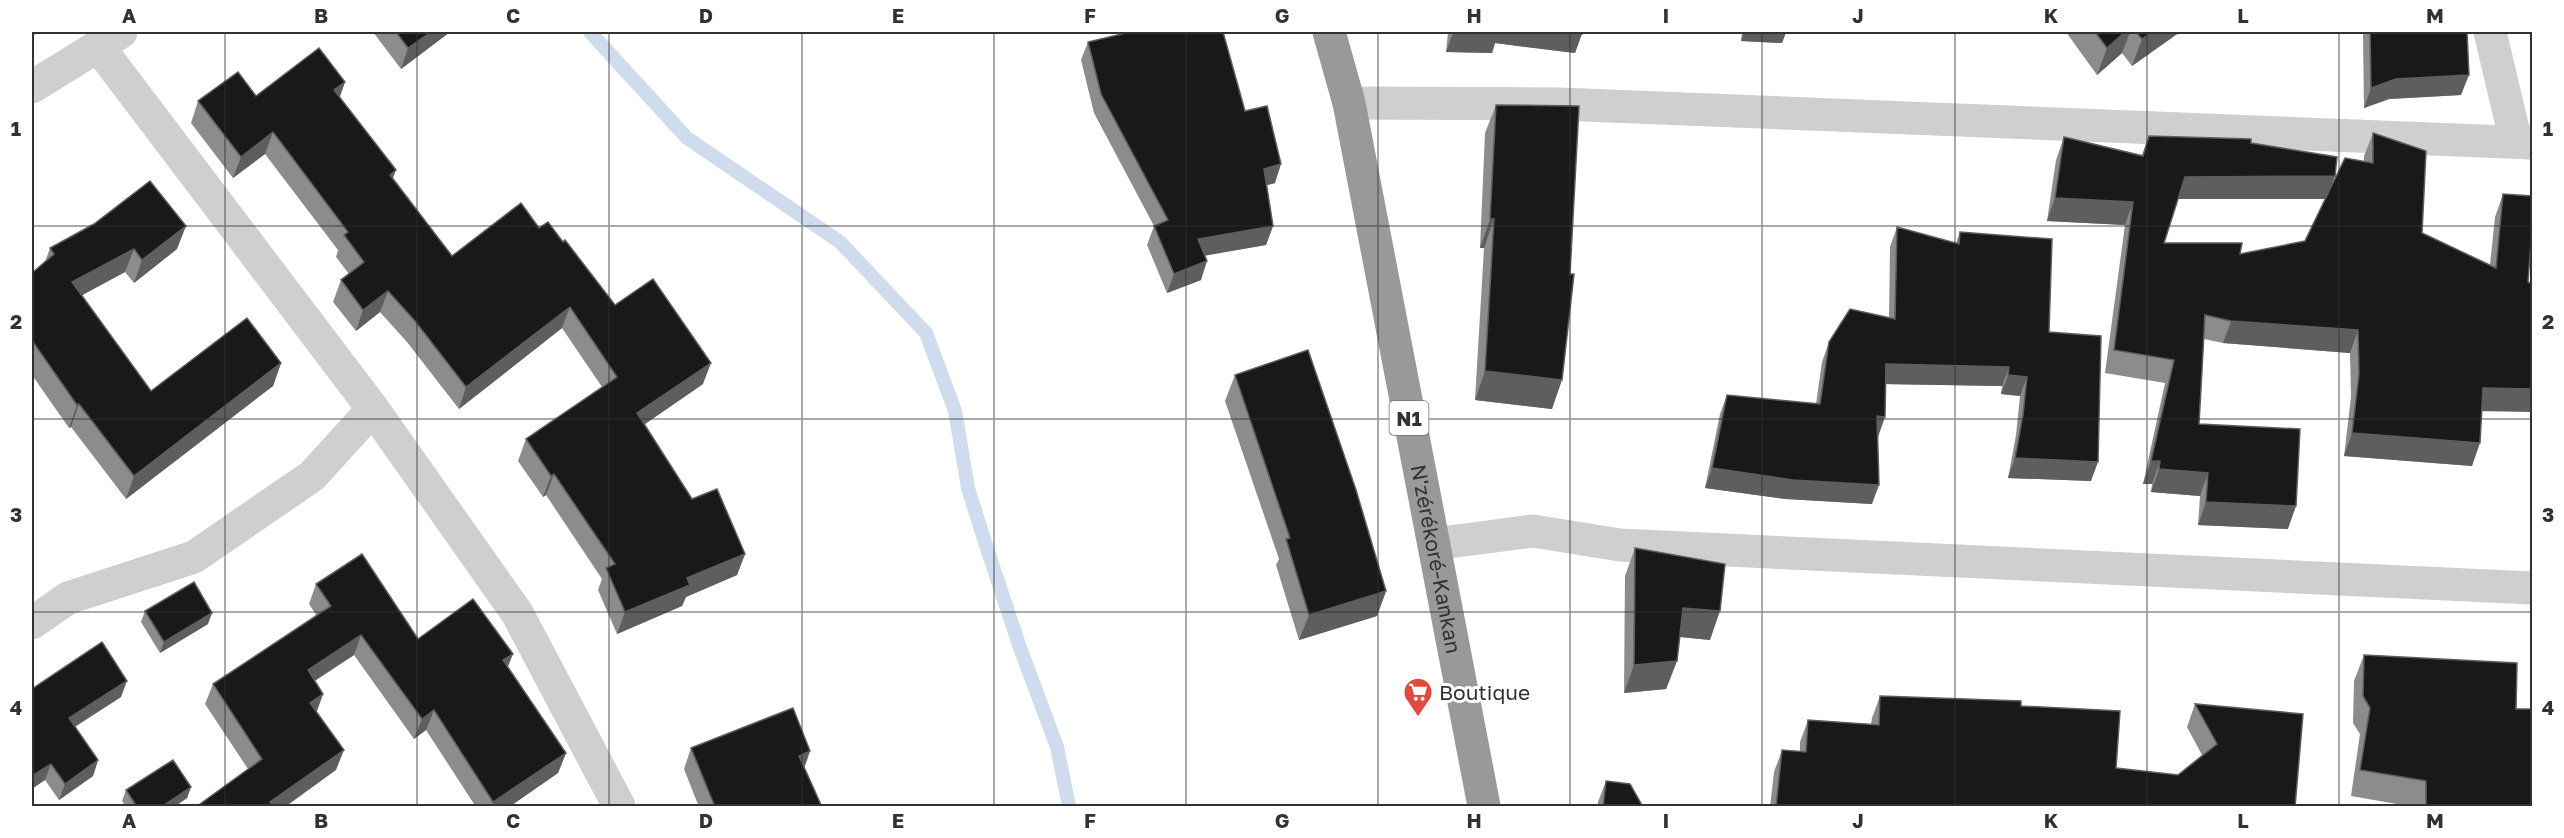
<svg xmlns="http://www.w3.org/2000/svg" width="2564" height="838" font-family="'Golos Text',sans-serif">
<rect width="100%" height="100%" fill="#fff"/>
<g fill="none" stroke-linecap="round" stroke-linejoin="round">
<polyline stroke="#cfdced" stroke-width="14" points="590,32 687,138 840,242 926,333 955,411 968,488 984,539 1019,645 1057,747 1069,806"/>
<g stroke="#cfcfcf" stroke-width="33">
<polyline points="2490,32 2516,142"/>
<polyline points="98,46 373,409 517,613 619,806"/>
<polyline points="32,87 121,32"/>
<polyline points="1349,103 1559,104 2532,143"/>
<polyline points="1434,544 1533,531 1620,545 2532,588"/>
<polyline points="32,623 68,598 194,557 312,476 373,409"/>
</g>
<path stroke="#999" stroke-width="33" id="s1" d="M1329,32l20,71 135,703"/>
</g>
<g fill="#8c8c8c" fill-rule="evenodd">
<polygon points="373,32 450,32 401,69"/>
<polygon points="1448,32 1582,32 1575,53 1495,43 1492,53 1446,52"/>
<polygon points="1742,32 1786,32 1782,43 1741,41"/>
<polygon points="2066,32 2180,32 2132,66 2122,53 2097,75"/>
<polygon points="2364,32 2467,32 2461,95 2389,99 2364,108 2363,35"/>
<polygon points="1088,42 1245,111 1275,183 1267,185 1273,226 1266,245 1205,255 1201,280 1167,293 1147,245 1154,226 1094,113 1081,60"/>
<polygon points="345,82 340,97 393,178 452,256 539,228 563,242 615,305 703,384 645,424 692,499 745,554 737,575 686,597 682,606 617,634 598,590 602,579 546,495 543,497 518,461 526,439 602,387 562,328 459,409 407,342 380,312 356,331 333,302 341,280 349,274 336,257 338,250 265,154 233,178 191,123 198,101 256,96"/>
<polygon points="1496,105 1570,274 1552,409 1475,400 1484,248 1480,248 1485,133"/>
<path d="M2373,133l49,100 68,32 5,-48 8,-23 29,2 -50,215 -10,55 -128,-10 7,-59 -1,-44 -127,-10 -19,-4 -5,85 89,105 -90,-4 2,-29 -49,-4 1,-8h-9l22,-101 -60,-10 20,-148 -78,-4 9,-61 8,-23 78,18 7,-19 102,7 80,45 33,-27v-5zM2178,199h147l-20,42 -65,13 -76,-11z"/>
<polygon points="94,224 177,249 134,283 125,272 82,295 151,391 281,363 273,386 126,499 71,427 69,428 32,375 32,273 45,262 50,248"/>
<polygon points="1897,227 1956,243 1960,232 2049,332 2091,481 2008,478 2016,435 2020,396 2001,394 2002,386 1886,384 1878,437 1872,504 1786,499 1705,488 1720,414 1727,395 1816,404 1822,362 1829,342 1889,318 1890,247"/>
<polygon points="1235,375 1386,591 1377,616 1299,640 1276,565 1279,559 1225,401"/>
<polygon points="1635,548 1710,640 1679,637 1677,661 1666,689 1624,693 1625,576"/>
<polygon points="316,584 418,639 508,667 566,753 558,773 509,807 476,807 426,730 414,739 354,655 315,681 323,694 316,712 336,770 248,769 205,704 213,684 317,616 309,604"/>
<polygon points="145,611 208,624 160,653 141,622"/>
<polygon points="2364,655 2516,709 2532,807 2414,807 2351,796 2360,734 2353,723 2354,681"/>
<polygon points="32,689 121,697 75,727 98,760 93,776 59,800 45,780"/>
<polygon points="1880,696 2021,706 2116,768 2178,775 2202,755 2187,727 2195,704 2295,807 1770,807 1774,772 1782,750 1800,751 1800,742 1808,720 1871,724 1872,718"/>
<polygon points="691,748 804,768 822,807 699,807 684,769"/>
<polygon points="1606,781 1643,807 1598,807 1598,802"/>
<polygon points="191,787 187,798 174,807 126,807 122,801 126,790"/>
</g>
<g fill="#5e5e5e">
<polygon points="32,32 39,32 32,36"/>
<polygon points="431,32 450,32 401,69 408,48"/>
<polygon points="1496,32 1562,32 1582,34 1575,53 1495,43 1492,53 1446,52 1453,33"/>
<polygon points="1744,32 1786,32 1782,43 1741,41"/>
<polygon points="2125,32 2130,32 2122,53 2097,75 2107,48"/>
<polygon points="2153,32 2180,32 2132,66 2142,39"/>
<polygon points="2469,75 2461,95 2389,99 2364,108 2371,88 2396,79"/>
<polygon points="345,82 337,103 334,90"/>
<polygon points="273,132 265,154 233,178 241,157"/>
<polygon points="1281,164 1275,183 1257,188 1264,169"/>
<polygon points="396,170 388,192 390,175"/>
<polygon points="2335,176 2327,199 2177,199 2185,177"/>
<polygon points="2055,198 2133,202 2125,225 2047,221"/>
<polygon points="1490,219 1494,219 1484,248 1480,248"/>
<polygon points="186,226 177,249 134,283 142,260"/>
<polygon points="1273,226 1266,245 1192,258 1198,239"/>
<polygon points="134,249 125,272 64,305 72,282"/>
<polygon points="1207,261 1201,280 1167,293 1174,274"/>
<polygon points="388,291 380,312 356,331 363,310"/>
<polygon points="570,307 562,328 459,409 466,387"/>
<polygon points="2231,321 2358,330 2350,353 2223,343"/>
<polygon points="281,363 273,386 126,499 134,476"/>
<polygon points="711,363 703,384 629,435 637,413"/>
<polygon points="1886,364 2009,367 2002,386 1879,384"/>
<polygon points="1485,371 1562,380 1552,409 1475,400"/>
<polygon points="2008,375 2027,377 2020,396 2001,394"/>
<polygon points="2483,388 2532,389 2532,412 2474,411"/>
<polygon points="79,404 71,427 69,428 77,405"/>
<polygon points="1877,416 1885,417 1878,437"/>
<polygon points="2352,433 2480,443 2472,466 2344,456"/>
<polygon points="2015,458 2098,462 2091,481 2008,478"/>
<polygon points="2151,461 2160,461 2152,484 2143,484"/>
<polygon points="1712,468 1879,485 1872,504 1786,499 1705,488"/>
<polygon points="2159,469 2208,473 2200,496 2151,492"/>
<polygon points="554,474 546,495 543,497 551,476"/>
<polygon points="2206,502 2296,506 2288,529 2198,525"/>
<polygon points="745,554 737,575 686,597 682,606 617,634 625,612 687,578"/>
<polygon points="1386,591 1377,616 1299,640 1309,615"/>
<polygon points="1683,608 1720,611 1710,640 1672,636"/>
<polygon points="212,613 208,624 160,653 164,642"/>
<polygon points="361,635 354,655 300,690 308,670"/>
<polygon points="513,654 505,674 503,660"/>
<polygon points="1677,661 1666,689 1624,693 1634,665"/>
<polygon points="127,681 121,697 63,734 69,718"/>
<polygon points="323,694 316,714 310,703"/>
<polygon points="434,710 426,730 414,739 422,719"/>
<polygon points="344,750 336,770 285,807 268,807 270,802"/>
<polygon points="810,751 803,772 799,756"/>
<polygon points="566,753 558,773 509,807 492,807 493,802"/>
<polygon points="98,760 93,776 59,800 65,784"/>
<polygon points="51,764 45,780 32,789 32,776"/>
<polygon points="191,787 187,798 174,807 161,807"/>
</g>
<g fill="#191919" stroke="#5e5e5e" stroke-width="1.5">
<polygon points="396,32 431,32 408,48"/>
<polygon points="1130,32 1223,32 1245,111 1267,106 1281,164 1264,169 1273,226 1198,239 1207,261 1174,274 1154,226 1168,220 1101,94 1088,42"/>
<polygon points="1453,32 1499,32 1498,34 1453,33"/>
<polygon points="1562,32 1582,32 1582,34"/>
<polygon points="2095,32 2125,32 2107,48"/>
<polygon points="2136,32 2153,32 2142,39"/>
<polygon points="2370,32 2467,32 2469,75 2396,79 2371,88"/>
<polygon points="319,48 345,82 334,90 396,170 390,175 452,256 521,203 539,228 548,222 563,242 565,240 615,305 653,279 711,363 637,413 692,499 717,489 745,554 687,578 690,585 625,612 606,568 615,564 554,474 551,476 526,439 617,377 570,307 466,387 415,321 388,291 363,310 341,280 364,262 344,235 348,232 273,132 241,157 198,101 238,72 256,96"/>
<polygon points="1496,105 1579,106 1570,274 1574,274 1562,380 1485,371 1494,219 1490,219"/>
<polygon points="2373,133 2426,151 2422,233 2496,268 2503,194 2532,196 2532,228 2528,282 2532,284 2532,389 2483,388 2480,443 2352,433 2359,374 2358,330 2231,321 2205,315 2199,424 2300,429 2296,506 2206,502 2208,473 2159,469 2160,461 2151,461 2174,360 2114,350 2133,202 2055,198 2064,137 2143,156 2149,136 2251,139 2251,143 2337,157 2335,176 2185,177 2164,243 2242,243 2240,254 2305,241 2345,158 2373,163"/>
<polygon points="150,181 186,226 142,260 134,249 72,282 151,391 247,318 281,363 134,476 79,404 77,405 33,342 32,343 32,273 54,254 50,248 94,224"/>
<polygon points="1897,227 1959,244 1960,232 2052,239 2049,332 2101,336 2098,462 2015,458 2023,415 2027,377 2008,375 2009,367 1886,364 1885,417 1877,416 1879,485 1793,480 1712,468 1727,395 1820,404 1829,342 1850,309 1895,319"/>
<polygon points="1308,350 1356,490 1386,591 1309,615 1286,539 1290,538 1235,375"/>
<polygon points="1635,548 1725,564 1720,611 1683,608 1677,661 1634,665"/>
<polygon points="362,554 418,639 473,599 513,654 503,660 566,753 493,802 434,710 422,719 361,635 308,670 323,694 310,703 344,750 270,802 273,807 196,807 262,759 213,684 331,606 316,584"/>
<polygon points="194,582 212,613 164,642 145,611"/>
<polygon points="102,642 127,681 69,718 98,760 65,784 51,764 32,776 32,689"/>
<polygon points="2364,655 2517,663 2516,709 2532,709 2532,807 2426,807 2426,781 2360,770 2370,708 2363,696"/>
<polygon points="1880,696 2021,701 2021,706 2120,711 2116,768 2178,775 2217,744 2195,704 2303,714 2295,807 1776,807 1782,750 1806,752 1808,720 1879,725"/>
<polygon points="793,708 810,751 799,756 822,807 715,807 691,748"/>
<polygon points="173,760 191,787 161,807 137,807 126,790"/>
<polygon points="1606,781 1630,784 1643,807 1603,807"/>
</g>
<path fill="none" stroke="#323232" stroke-width="1.5" stroke-opacity="0.55" d="M225,32v774M417,32v774M609,32v774M802,32v774M994,32v774M1186,32v774M1378,32v774M1570,32v774M1762,32v774M1955,32v774M2147,32v774M2339,32v774M32,226h2500M32,419h2500M32,612h2500"/>
<defs>
<g id="supermarket-pin" transform="scale(1.5)"><path d="M0 17L-7.5 6A9.5 9.5 0 1 1 7.5 6Z" fill="#e24b3c" stroke="#fff"/><path d="M-6-5.5h2.5l.6 2H6L4.5 2H-2.5L-4.4-4H-6ZM-1.5 3.2a1.3 1.3 0 1 0 .1 0ZM3 3.2a1.3 1.3 0 1 0 .1 0Z" fill="#fff"/></g>
</defs>
<g fill-rule="evenodd">
<use href="#supermarket-pin" x="1418" y="692"/>
</g>
<g text-anchor="middle" dominant-baseline="central" stroke-width="6" stroke-linejoin="round" paint-order="stroke">
<rect fill="#fff" stroke="#707070" stroke-width="1.5" x="1389.5" y="401" width="39" height="34" rx="4.5"/>
<g font-size="20" font-weight="bold" fill="#323232">
<text x="1409" y="418">N1</text>
</g>
<g font-size="21" fill="#323232" stroke="#fff">
<text stroke="none"><textPath href="#s1" startOffset="538">N'zérékoré-Kankan</textPath></text>
</g>
<g font-size="21" fill="#323232" stroke="#fff" text-anchor="start">
<text x="1439" y="692">Boutique</text>
</g>
</g>
<rect width="2564" height="838" fill="none" stroke="#ffffff" stroke-width="66"/>
<rect x="33" y="33" width="2498" height="772" fill="none" stroke="#323232" stroke-width="2"/>
<g font-size="20" text-anchor="middle" font-weight="bold" fill="#323232">
<text x="129" y="23">A</text>
<text x="321" y="23">B</text>
<text x="513" y="23">C</text>
<text x="706" y="23">D</text>
<text x="898" y="23">E</text>
<text x="1090" y="23">F</text>
<text x="1282" y="23">G</text>
<text x="1474" y="23">H</text>
<text x="1666" y="23">I</text>
<text x="1858" y="23">J</text>
<text x="2051" y="23">K</text>
<text x="2243" y="23">L</text>
<text x="2435" y="23">M</text>
<text x="16" y="136">1</text>
<text x="2548" y="136">1</text>
<text x="16" y="329">2</text>
<text x="2548" y="329">2</text>
<text x="16" y="522">3</text>
<text x="2548" y="522">3</text>
<text x="16" y="715">4</text>
<text x="2548" y="715">4</text>
<text x="129" y="828">A</text>
<text x="321" y="828">B</text>
<text x="513" y="828">C</text>
<text x="706" y="828">D</text>
<text x="898" y="828">E</text>
<text x="1090" y="828">F</text>
<text x="1282" y="828">G</text>
<text x="1474" y="828">H</text>
<text x="1666" y="828">I</text>
<text x="1858" y="828">J</text>
<text x="2051" y="828">K</text>
<text x="2243" y="828">L</text>
<text x="2435" y="828">M</text>
</g>
</svg>
